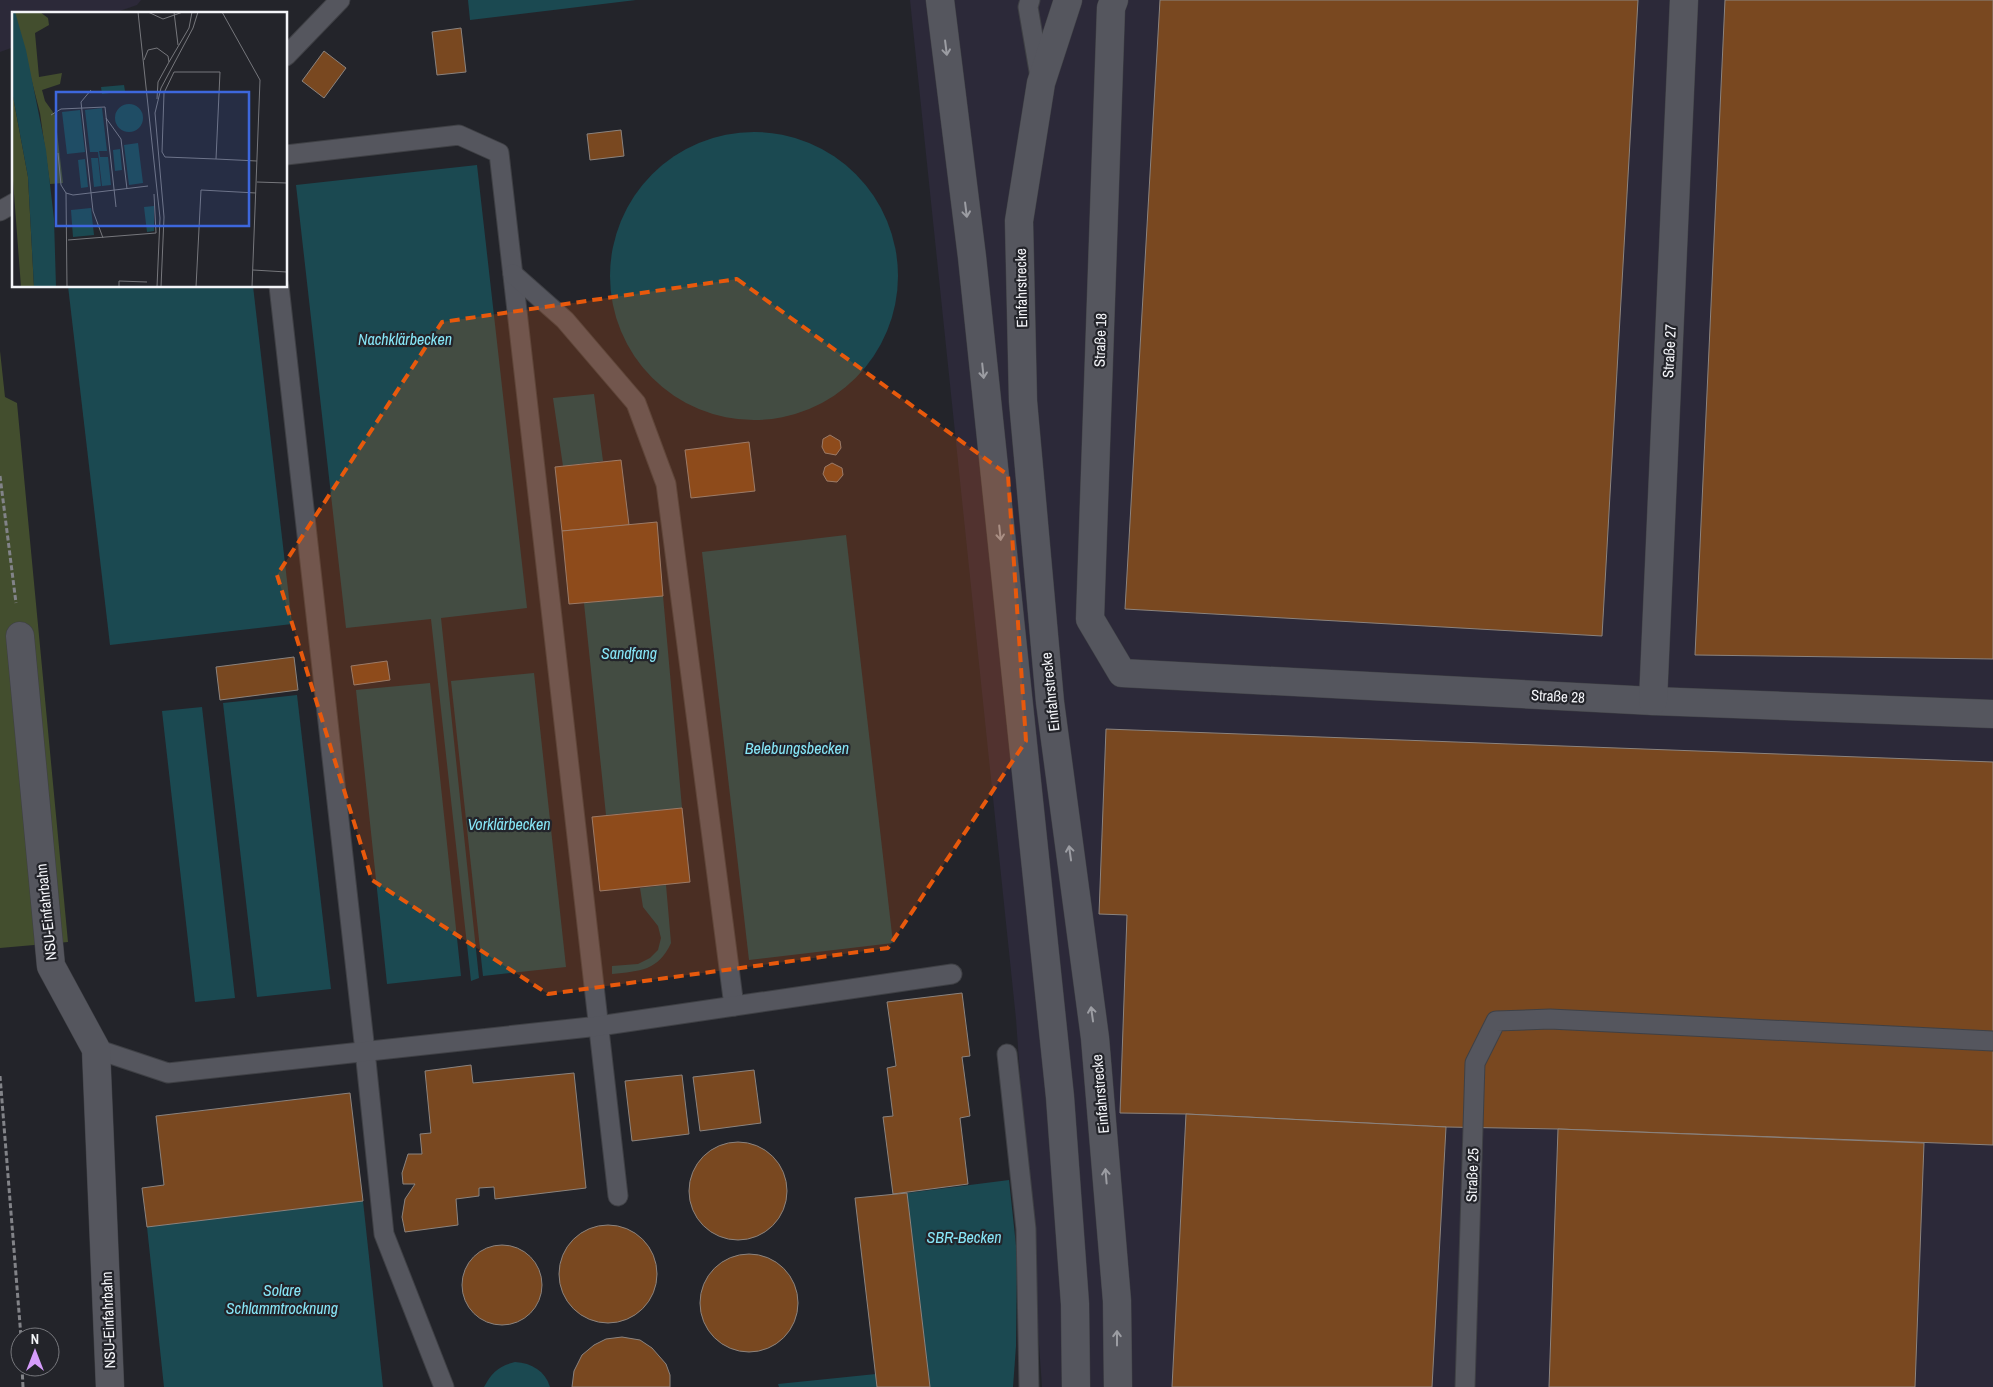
<svg xmlns="http://www.w3.org/2000/svg" width="1993" height="1387" font-family="'Archivo Narrow',sans-serif">
<rect width="100%" height="100%" fill="#23242a"/>
<g fill="#2c2939">
<polygon points="0,0 141,0 137,5 111,14 14,14 14,47 0,52"/>
<polygon points="910,0 1993,0 1993,1387 1042,1387 1016,1019"/>
</g>
<polygon fill="#434e2e" points="0,351 5,397 17,403 68,942 0,948"/>
<g fill="#1b4951">
<polygon points="468,0 636,0 470,20"/>
<circle cx="754" cy="276" r="144"/>
<polygon points="477,165 527,608 441,618 479,978 471,981 431,619 346,628 296,185"/>
<polygon points="68,286 253,286 292,624 110,645"/>
<polygon points="594,394 603,461 563,466 553,398"/>
<polygon points="846,535 893,943 749,960 702,552"/>
<polygon points="663,596 682,808 606,815 584,603"/>
<polygon points="534,673 566,967 483,976 451,681"/>
<polygon points="430,683 461,976 387,984 356,690"/>
<polygon points="297,695 331,989 257,997 223,703"/>
<polygon points="202,707 235,998 195,1002 162,711"/>
<path d="M666,885l5,58c-13,28 -31,28 -59,31v-8l26,-2 12,-6 8,-8 3,-12 -3,-12 -15,-19 -3,-19z"/>
<polygon points="1009,1180 1017,1255 1016,1346 1013,1387 930,1387 907,1193"/>
<polygon points="363,1201 383,1387 164,1387 147,1227"/>
<path d="M515,1362c17,1 30,9 35,25h-66c8,-15 15,-21 31,-25z"/>
<polygon points="876,1374 877,1387 779,1387 778,1384"/>
</g>
<g fill="#794820" stroke="#8b837e">
<polygon points="1160,0 1638,0 1602,636 1125,609"/>
<polygon points="1725,0 1993,0 1993,659 1695,655"/>
<polygon points="461,28 466,72 437,75 432,32"/>
<polygon points="324,51 346,68 324,98 302,81"/>
<polygon points="621,130 624,156 590,160 587,134"/>
<polygon points="830,435 840,441 841,448 836,455 825,453 822,447 823,439"/>
<polygon points="749,442 755,491 691,498 685,450"/>
<polygon points="621,460 629,525 562,531 555,467"/>
<polygon points="832,463 842,468 843,475 837,482 827,481 823,474 825,467"/>
<polygon points="657,522 663,596 569,604 562,531"/>
<polygon points="294,657 298,690 220,700 216,667"/>
<polygon points="387,661 390,680 354,685 351,666"/>
<polygon points="1106,729 1993,762 1993,1145 1558,1129 1446,1127 1186,1114 1120,1113 1127,915 1099,914"/>
<polygon points="682,808 690,882 600,891 592,817"/>
<polygon points="962,993 970,1056 962,1057 970,1116 960,1118 968,1184 893,1194 883,1117 893,1116 887,1068 896,1066 887,1002"/>
<polygon points="471,1065 473,1083 574,1073 586,1188 495,1199 494,1187 479,1188 479,1196 456,1199 458,1225 405,1232 402,1217 405,1199 415,1184 403,1184 402,1173 408,1154 422,1154 420,1134 431,1133 425,1071"/>
<polygon points="754,1070 761,1123 700,1131 693,1077"/>
<polygon points="682,1075 689,1134 632,1141 625,1081"/>
<polygon points="350,1093 363,1201 147,1227 142,1188 164,1185 156,1116"/>
<polygon points="1186,1114 1446,1127 1432,1387 1172,1387"/>
<polygon points="1558,1129 1924,1143 1915,1387 1549,1387"/>
<circle cx="738" cy="1191" r="49"/>
<polygon points="907,1193 930,1387 877,1387 855,1198"/>
<circle cx="608" cy="1274" r="49"/>
<circle cx="502" cy="1285" r="40"/>
<circle cx="749" cy="1303" r="49"/>
<polygon points="622,1337 640,1340 652,1348 666,1364 670,1375 670,1387 572,1387 574,1371 582,1355 594,1345 606,1339"/>
</g>
<g fill="none" stroke-linecap="round" stroke-linejoin="round">
<g stroke="#3f4045" stroke-width="21">
<g id="lane">
<polyline points="1030,0 1028,7 1040,77"/>
<polyline points="286,56 340,0"/>
<polyline points="286,155 459,135 499,153 618,1196"/>
<polyline points="0,211 14,203"/>
<polyline points="513,274 565,320 636,403 666,484 734,1006"/>
<polyline points="279,286 365,1051 384,1234 444,1387"/>
<polyline points="96,1049 168,1073 599,1026 952,974"/>
<polyline points="1007,1054 1026,1229 1029,1387"/>
<polyline points="1465,1387 1475,1063 1496,1021 1550,1019 1993,1041"/>
</g>
</g>
<g stroke="#3f4045" stroke-width="29">
<g id="street">
<polyline points="940,0 972,257 1060,1097 1075,1304 1076,1387"/>
<polyline points="1068,0 1041,83 1019,221 1023,401 1050,702 1095,1038 1117,1301 1118,1387"/>
<polyline points="1114,0 1111,8 1090,619 1122,673 1653,701 1993,714"/>
<polyline points="20,636 51,966 96,1049 110,1387"/>
<polyline points="1653,701 1684,0"/>
</g>
</g>
<g stroke="#828388" stroke-width="3" stroke-dasharray="5 2.5" stroke-linecap="butt">
<polyline points="0,476 16,603"/>
<polyline points="0,1076 21,1337"/>
<polyline points="22,1367 23,1387"/>
</g>
<use href="#lane" stroke="#55565e" stroke-width="19"/>
<use href="#street" stroke="#55565e" stroke-width="28"/>
</g>
<defs><path id="oneway-shaft" d="M-6 0H5M1.5-3L5.5 0L1.5 3" fill="none" stroke-width="1.6" stroke-linecap="round" stroke-linejoin="round" transform="scale(1.25)"/></defs>
<g stroke="#9c9da3">
<use href="#oneway-shaft" transform="translate(946 48) rotate(83)"/>
<use href="#oneway-shaft" transform="translate(966 210) rotate(83)"/>
<use href="#oneway-shaft" transform="translate(983 371) rotate(84)"/>
<use href="#oneway-shaft" transform="translate(1000 533) rotate(84)"/>
<use href="#oneway-shaft" transform="translate(1070 853) rotate(-98)"/>
<use href="#oneway-shaft" transform="translate(1092 1014) rotate(-98)"/>
<use href="#oneway-shaft" transform="translate(1106 1176) rotate(-95)"/>
<use href="#oneway-shaft" transform="translate(1117 1338) rotate(-90)"/>
</g>
<path fill="#e8590c" fill-opacity="0.2" stroke="#e8590c" stroke-width="4" stroke-dasharray="10 6" stroke-linejoin="round" d="M737,279l271,196 18,266 -138,207 -340,46 -176,-114 -95,-305 165,-253z"/>
<g text-anchor="middle" dominant-baseline="central" stroke-width="4.5" stroke-linejoin="round" paint-order="stroke">
<g font-size="15" fill="#f3f4f8" stroke="#23242a">
<text transform="translate(1021 288) rotate(-91)">Einfahrstrecke</text>
<text transform="translate(1100 340) rotate(-88)">Straße 18</text>
<text transform="translate(1669 351) rotate(-87)">Straße 27</text>
<text transform="translate(1050 692) rotate(-96)">Einfahrstrecke</text>
<text transform="translate(1558 696) rotate(3)">Straße 28</text>
<text transform="translate(46 912) rotate(-96)">NSU-Einfahrbahn</text>
<text transform="translate(1100 1094) rotate(-95)">Einfahrstrecke</text>
<text transform="translate(1472 1175) rotate(-88)">Straße 25</text>
<text transform="translate(108 1320) rotate(-92)">NSU-Einfahrbahn</text>
</g>
<g font-size="16" font-style="italic" fill="#87e6f7" stroke="#23242a">
<text x="405" y="339">Nachklärbecken</text>
<text x="629" y="653">Sandfang</text>
<text x="797" y="748">Belebungsbecken</text>
<text x="509" y="824">Vorklärbecken</text>
<text x="964" y="1237">SBR-Becken</text>
<text x="282" y="1290">Solare<tspan x="282" dy="18">Schlammtrocknung</tspan></text>
</g>
</g>
<g transform="translate(12 12)">
<rect width="275" height="275" fill="#23242a"/>
<path d="M2,0h26l8,6 1,7 -14,8 4,44 23,-4 -2,11 -18,6 3,11 10,14 8,68 -13,1 -10,-71zM0,79l16,86 6,110h-13l-9,-120z" fill="#434e2e"/>
<path d="M0,0h3l11,38 20,100 8,69 2,68h-22l-6,-110 -16,-86zM112,73l1,6 -23,3 -1,-7zM103 106a14 14 0 1 1 28 0a14 14 0 1 1-28 0ZM90,96l5,43h-8l1,6h8l3,28 -9,1 -4,-34h-8l-5,-42zM68,98l5,42 -18,2 -5,-42zM126,131l5,40 -14,2 -5,-40zM108,137l2,21 -7,1 -2,-21zM79,146h7l3,28 -7,1zM73,147l3,28 -7,1 -3,-28zM142,194v25l-7,1 -3,-25zM79,196l3,27 -21,2 -2,-27z" fill="#1b4951"/>
<path fill="none" stroke="#76777c" stroke-width="1" d="M126,0l22,206 -3,69M136,0l15,7 20,-7M162,0l4,33M210,0l38,68 -8,207M132,48l4,-10 9,-2 11,8 1,6 -11,20 -1,17M157,50l20,-34 3,-16M79,78l-10,12 12,109 10,27M39,103l10,-6 44,-2 11,100M94,106l15,21 6,50M46,141l3,32 5,8 1,94M204,147l4,-87h-46l-10,21 -2,59 3,5 51,2 41,2M245,170l30,1M54,181l7,2 75,-9M56,228l88,-7 -2,-39M241,258l34,2M107,275v-6l28,1M149,275l3,-70 -9,-104 6,-25 32,-60 5,-16M184,275l5,-97 55,3"/>
<path fill="#3d67dd" fill-opacity="0.15" stroke="#3d67dd" stroke-width="2.5" d="M44,80h193v134h-193z"/>
<rect width="275" height="275" fill="none" stroke="#f3f4f8" stroke-width="2.5"/>
</g>
<g transform="translate(35 1352)"><circle r="24" fill="#23242a" stroke="#76777c"/>
<path d="M0-4L9 19L0 12L-9 19Z" fill="#d59cfb"/>
<text y="-8" font-size="14" font-weight="bold" text-anchor="middle" fill="#f3f4f8">N</text>
</g>
</svg>
